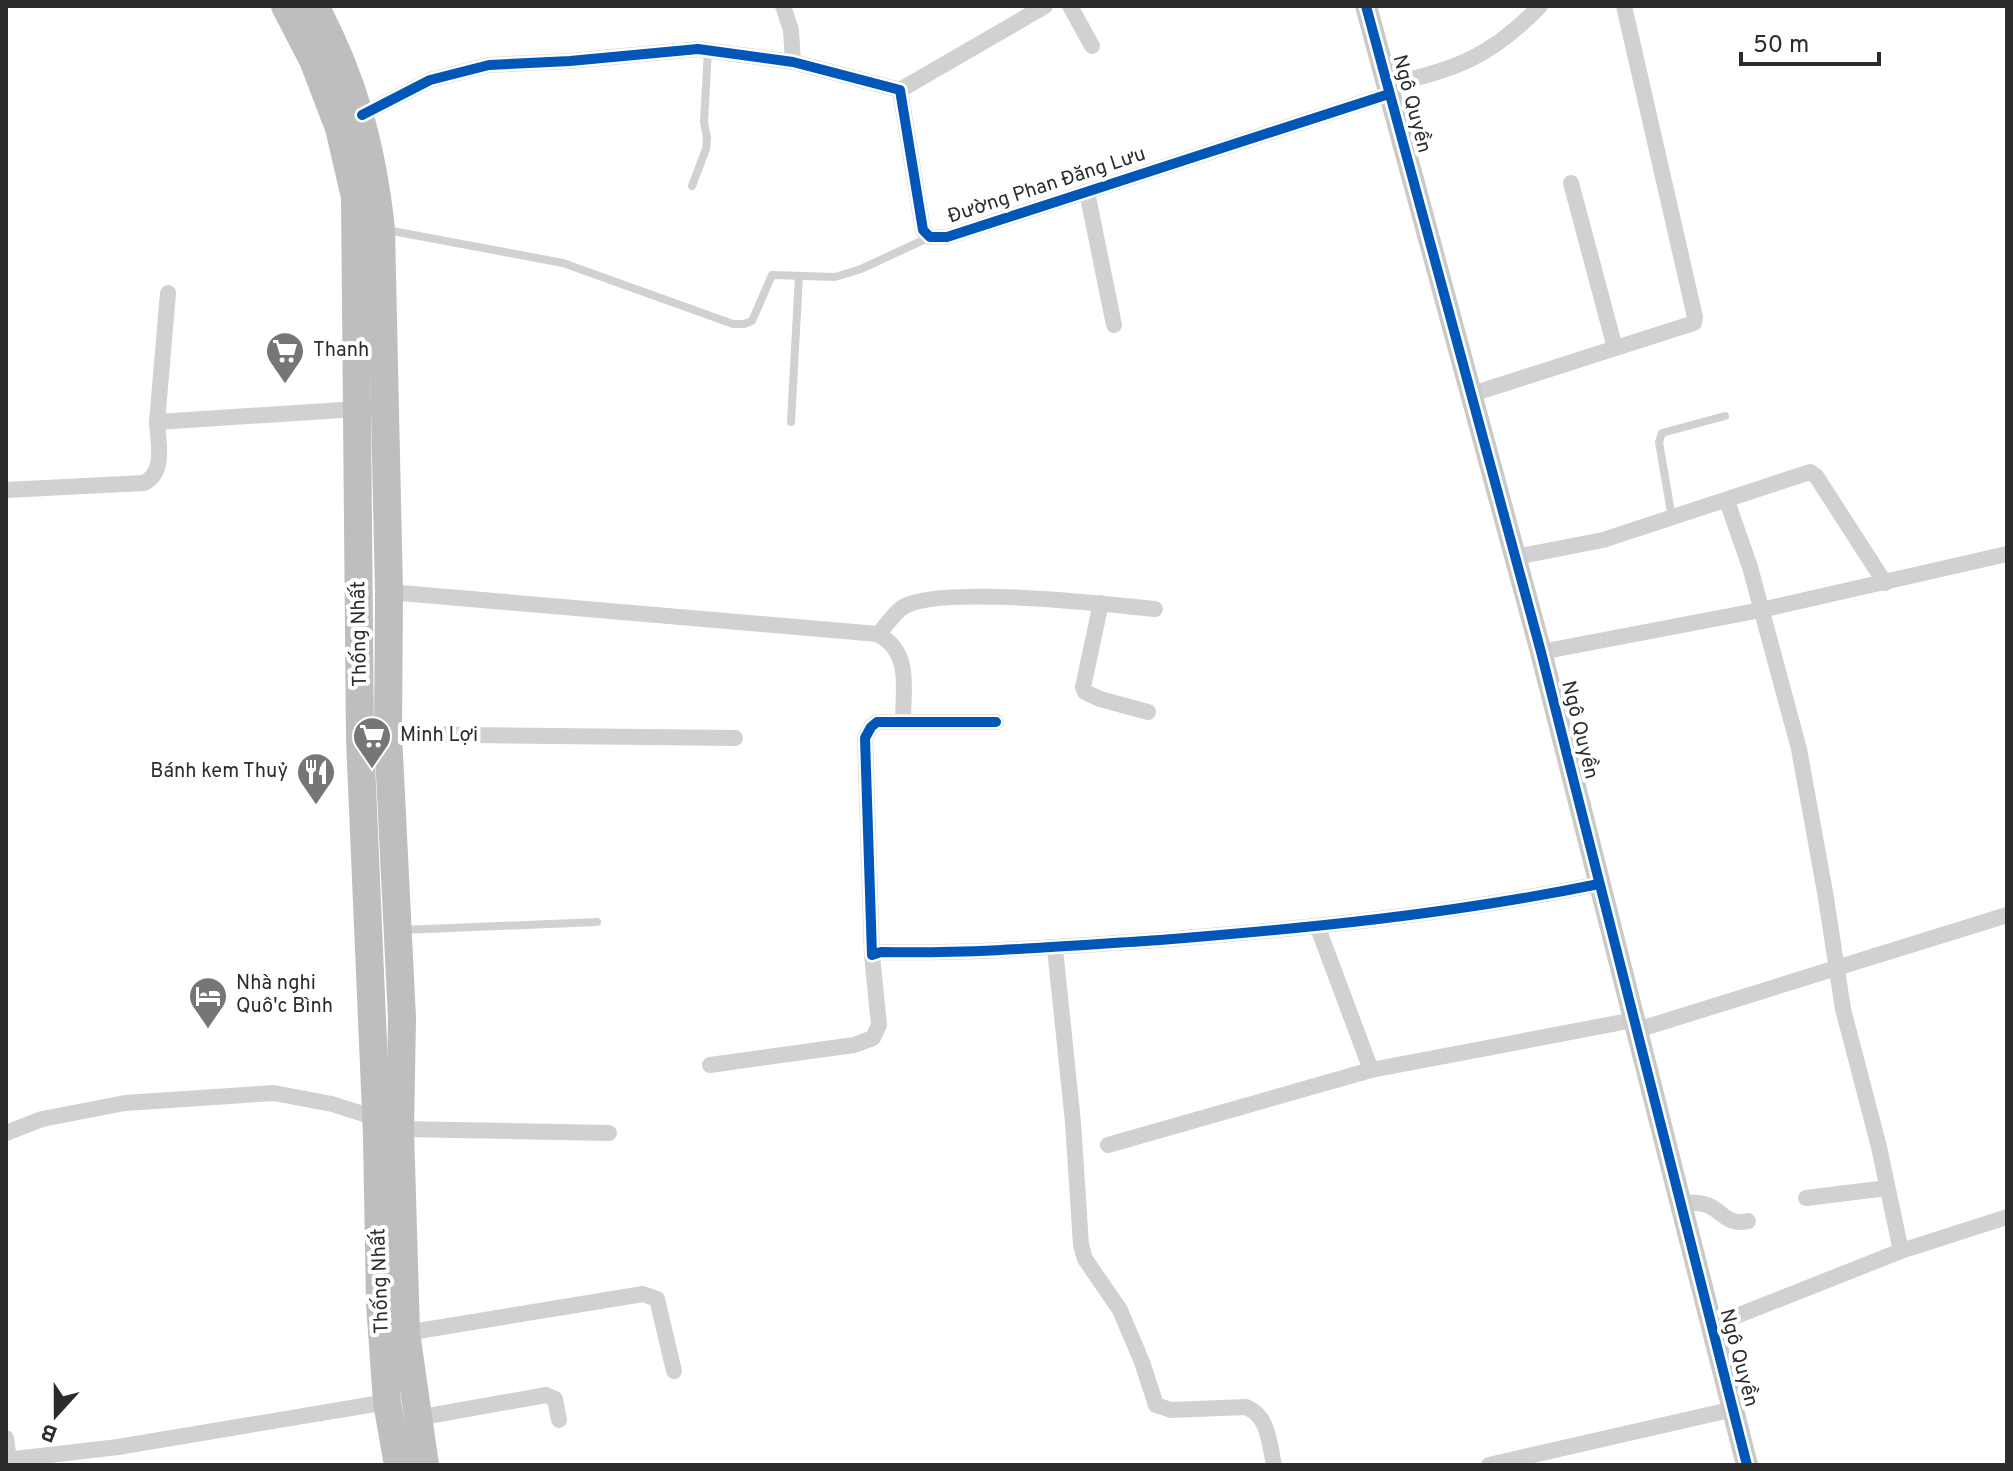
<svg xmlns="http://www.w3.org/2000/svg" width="2013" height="1471" font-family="Overpass,sans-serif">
<rect width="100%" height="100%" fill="#fff"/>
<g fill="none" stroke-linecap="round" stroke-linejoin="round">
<g stroke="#d1d1d1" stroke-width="8">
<polyline points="692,186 706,149 707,138 704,122 708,50"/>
<polyline points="387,230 563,263 733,324 744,324 752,321 772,275 835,277 861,269 930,237"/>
<polyline points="791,422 799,276"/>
<polyline points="1672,518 1659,442 1662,433 1725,416"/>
<polyline points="403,930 597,922"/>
</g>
<g stroke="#d1d1d1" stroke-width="16">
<polyline points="783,6 791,30 793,62"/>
<polyline points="1070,6 1092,46"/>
<path d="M1387,85c69,-16 103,-27 153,-79"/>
<polyline points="900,90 1045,6"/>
<polyline points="362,115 430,80 489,65 570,61 698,49 793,62 900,90 923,230 930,237 947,237 1389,94"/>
<polyline points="1571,183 1615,348"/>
<polyline points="1087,192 1114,325"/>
<polyline points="168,293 157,422 357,409"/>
<polyline points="1472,394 1694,323 1695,317 1624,6"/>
<path d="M6,490l138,-7c22,-11 14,-40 13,-61"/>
<polyline points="1727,501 1750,567 1799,749 1825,892 1843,1009 1879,1147 1901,1251"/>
<polyline points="1516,557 1603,540 1810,472 1816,476 1885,583"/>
<path d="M389,592l489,42c34,19 25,53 25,87"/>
<polyline points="1101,603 1083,687 1085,692 1100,699 1148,712"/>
<path d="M878,634c8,-8 16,-21 25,-27 36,-22 205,-3 252,2"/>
<polyline points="1541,652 1761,610 2007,554"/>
<path d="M996,722h-119l-6,5 -6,11 7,217 9,-3c93,2 186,-6 279,-12 150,-12 291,-26 439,-56"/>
<polyline points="388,734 735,738"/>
<polyline points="1318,928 1371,1070"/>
<path d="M1055,949l18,173 8,123 4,14 35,51 22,52 14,43 15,5 75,-3c23,9 23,36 28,58"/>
<polyline points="1637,1030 2007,915"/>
<polyline points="710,1065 854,1045 873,1038 879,1025 872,955"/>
<polyline points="400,1129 609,1133"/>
<polyline points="6,1133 42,1119 125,1103 274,1093 332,1104 376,1118"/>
<polyline points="1108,1145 1371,1070 1634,1020"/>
<polyline points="1806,1198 1887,1188"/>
<path d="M1680,1204c43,-8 38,24 68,17"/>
<polyline points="1711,1326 1901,1251 2007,1217"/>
<polyline points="406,1333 643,1294 657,1299 674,1371"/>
<polyline points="417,1418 546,1395 555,1399 559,1420"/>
<polyline points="6,1438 9,1460"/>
<polyline points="6,1460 118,1447 387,1402"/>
<polyline points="1489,1465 1734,1409"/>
</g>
<polyline stroke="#cacaca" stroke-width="22" points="1366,6 1541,652 1747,1465"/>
<g stroke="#bebebe" stroke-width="28">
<polyline points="285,6 313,60 339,128 355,197 360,739 377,1136 380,1303 387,1402 398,1465"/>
<path d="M315,6c39,74 57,140 66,223l8,363 -1,142 14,284 -2,111 6,204 19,132"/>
</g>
<g stroke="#fff" stroke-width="15">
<g id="cycleway">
<polyline points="1366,6 1541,652 1747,1465"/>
<polyline points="362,115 430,80 489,65 570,61 698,49 793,62 900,90 923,230 930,237 947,237 1389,94"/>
<path d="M996,722h-119l-6,5 -6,11 7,217 9,-3c93,2 186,-6 279,-12 150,-12 291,-26 439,-56"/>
</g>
</g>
<use href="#cycleway" stroke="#0057b8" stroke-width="10"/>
</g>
<defs>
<g id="supermarket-pin" transform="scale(2)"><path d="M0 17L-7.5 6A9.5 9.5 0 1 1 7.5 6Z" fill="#767676" stroke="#fff"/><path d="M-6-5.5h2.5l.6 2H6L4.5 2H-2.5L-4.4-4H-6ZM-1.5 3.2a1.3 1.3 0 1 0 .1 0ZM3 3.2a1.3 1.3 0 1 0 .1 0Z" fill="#fff"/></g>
<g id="restaurant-pin" transform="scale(2)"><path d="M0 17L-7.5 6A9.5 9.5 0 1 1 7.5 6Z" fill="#767676" stroke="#fff"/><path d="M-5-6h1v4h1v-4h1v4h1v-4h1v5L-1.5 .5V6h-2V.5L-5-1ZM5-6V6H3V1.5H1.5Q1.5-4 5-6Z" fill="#fff"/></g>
<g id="hotel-pin" transform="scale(2)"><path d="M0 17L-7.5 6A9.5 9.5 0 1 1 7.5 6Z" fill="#767676" stroke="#fff"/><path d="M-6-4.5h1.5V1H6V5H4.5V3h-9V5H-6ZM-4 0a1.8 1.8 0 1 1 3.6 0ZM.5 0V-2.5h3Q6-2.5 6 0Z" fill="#fff"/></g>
</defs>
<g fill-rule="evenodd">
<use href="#supermarket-pin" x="285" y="351"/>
<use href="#supermarket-pin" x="372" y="736"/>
<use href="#restaurant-pin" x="316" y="772"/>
<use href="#hotel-pin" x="208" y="996"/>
</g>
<g text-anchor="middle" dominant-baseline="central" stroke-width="8" stroke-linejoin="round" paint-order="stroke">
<g font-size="20" fill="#2c2c2c" stroke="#fff">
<text transform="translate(1411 104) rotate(75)">Ngô Quyền</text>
<text transform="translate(1047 186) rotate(-18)">Đường Phan Đăng Lưu</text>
<text transform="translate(360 634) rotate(-91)">Thống Nhất</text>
<text transform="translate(1579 730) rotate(76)">Ngô Quyền</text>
<text transform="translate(381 1281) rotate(-92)">Thống Nhất</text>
<text transform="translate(1738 1358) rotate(75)">Ngô Quyền</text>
</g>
<g font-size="20" fill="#2c2c2c" stroke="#fff" text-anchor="start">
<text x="313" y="351">Thanh</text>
<text x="400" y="736">Minh Lợi</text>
<text x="288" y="772" text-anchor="end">Bánh kem Thuỷ</text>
<text x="236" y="984">Nhà nghi<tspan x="236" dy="23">Quô'c Bình</tspan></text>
</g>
</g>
<rect width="2013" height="1471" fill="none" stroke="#2c2c2c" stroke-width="16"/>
<g transform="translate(56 1415) rotate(201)" stroke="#ffffff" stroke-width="6" paint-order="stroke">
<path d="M0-6L14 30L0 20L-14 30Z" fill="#2c2c2c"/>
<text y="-12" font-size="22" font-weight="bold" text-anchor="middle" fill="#2c2c2c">B</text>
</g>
<path d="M1741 52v12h138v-12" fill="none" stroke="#2c2c2c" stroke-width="4"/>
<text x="1753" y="52" font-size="24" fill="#2c2c2c" stroke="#ffffff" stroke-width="6" paint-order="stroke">50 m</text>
</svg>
